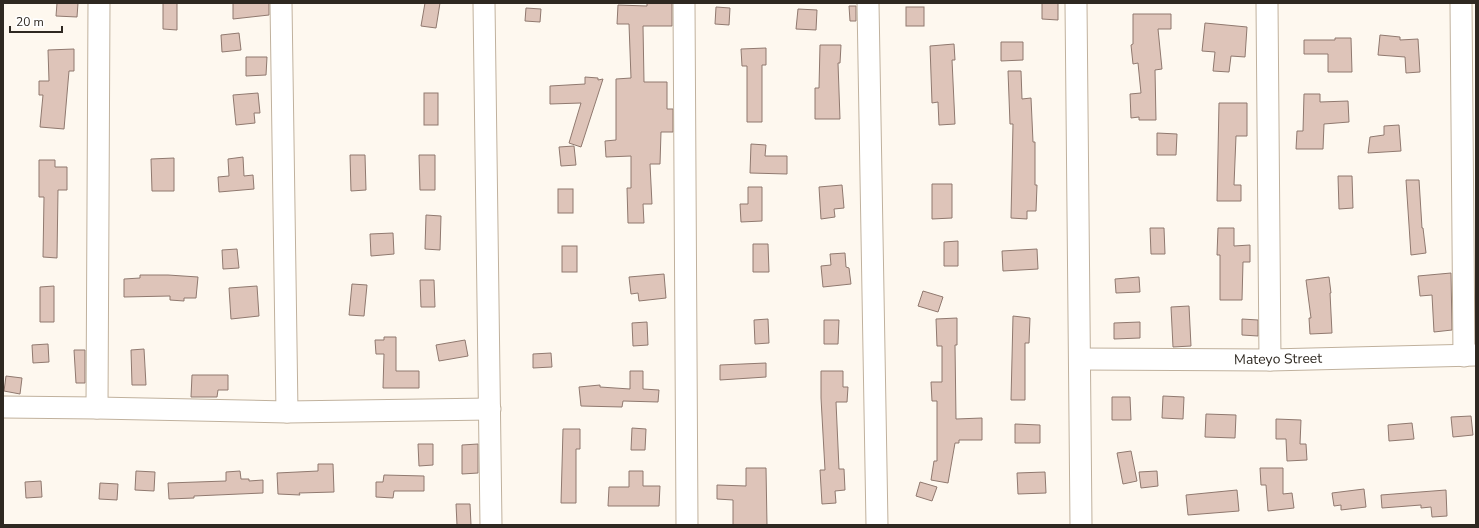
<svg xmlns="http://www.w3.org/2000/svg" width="1479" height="528" font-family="'Nunito Sans',sans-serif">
<rect width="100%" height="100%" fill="#fef8ef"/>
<g fill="#dec4b9" stroke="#90796f">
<polygon points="57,3 78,3 77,17 56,16"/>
<polygon points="163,3 177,3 177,30 163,29"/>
<polygon points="233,3 269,3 269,15 233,19"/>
<polygon points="425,3 440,3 436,28 421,26"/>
<polygon points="647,3 672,3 672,26 643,26 644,82 667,82 667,109 673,109 673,132 661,132 660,164 650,164 652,204 643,204 644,223 628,223 627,188 631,188 631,156 606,157 605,141 616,140 616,79 631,78 629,24 617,24 618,5 647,6"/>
<polygon points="1042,3 1058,3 1058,20 1042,19"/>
<polygon points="849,6 856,6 856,21 850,21"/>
<polygon points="716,7 730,8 729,25 715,24"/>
<rect x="906" y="7" width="18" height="19"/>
<polygon points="526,8 541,9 540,22 525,21"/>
<polygon points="798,9 817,10 816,30 796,29"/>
<polygon points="1133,14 1171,14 1171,29 1158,29 1162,69 1155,70 1156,120 1139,120 1139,117 1131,118 1130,94 1141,93 1138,63 1133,64 1131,45 1133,44"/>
<polygon points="1205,23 1247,27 1245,57 1231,56 1229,72 1213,71 1215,52 1202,51"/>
<polygon points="239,33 241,50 222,52 221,35"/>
<polygon points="1380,35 1400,37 1400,40 1418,39 1420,72 1406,73 1405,57 1378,55"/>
<polygon points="1335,38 1351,38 1352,72 1328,72 1328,54 1304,54 1304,40 1335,40"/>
<polygon points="1001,42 1023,42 1023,60 1001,61"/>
<polygon points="954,44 955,60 952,60 955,124 939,125 938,102 932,103 930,46"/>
<polygon points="820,45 841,45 840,63 838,63 840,119 815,119 815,88 819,88"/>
<polygon points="766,48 766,65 762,65 762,122 747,122 747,66 742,66 741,49"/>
<polygon points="74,49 74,71 69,71 64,129 40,127 43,95 39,95 39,81 49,81 48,50"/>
<polygon points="246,57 267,57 266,75 246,76"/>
<polygon points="1008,71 1021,71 1022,99 1031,98 1033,142 1035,142 1035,185 1037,185 1036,211 1027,211 1027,219 1011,218 1013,124 1010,124"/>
<polygon points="585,77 598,78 598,80 603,79 581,147 569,143 581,103 550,104 550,86 585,84"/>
<polygon points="258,93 260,113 254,113 255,123 236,125 233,95"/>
<rect x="424" y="93" width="14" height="32"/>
<polygon points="1304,94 1320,94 1320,102 1348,101 1349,122 1324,124 1323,149 1296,149 1297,131 1303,131"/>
<polygon points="1219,103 1247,103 1247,136 1236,136 1234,185 1241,185 1241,201 1217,201"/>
<polygon points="1399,125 1401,151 1368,153 1370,137 1384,135 1384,126"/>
<polygon points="1157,133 1177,134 1176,155 1157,155"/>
<polygon points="751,144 766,145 765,156 787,156 787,174 750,173"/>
<polygon points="574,146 576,165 561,166 559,147"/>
<polygon points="350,155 365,155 366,190 351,191"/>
<polygon points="419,155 435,155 435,190 420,190"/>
<polygon points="243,157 244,176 253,175 254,189 219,192 218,177 229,176 228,159"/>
<polygon points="174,158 174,191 152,191 151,159"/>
<polygon points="39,160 55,160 55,167 67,167 67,190 58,190 57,258 43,257 44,197 39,197"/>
<polygon points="1338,176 1352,176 1353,208 1339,209"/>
<polygon points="1406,180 1419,180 1422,228 1423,228 1426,253 1411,255"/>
<polygon points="932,184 952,184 952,218 932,219"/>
<polygon points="842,185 844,208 834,209 835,217 821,219 819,187"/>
<polygon points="748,187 762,187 762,221 741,222 740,204 748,204"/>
<rect x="558" y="189" width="15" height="24"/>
<polygon points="426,215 441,216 440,250 425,249"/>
<polygon points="1150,228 1164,228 1165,254 1151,254"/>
<polygon points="1218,228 1234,228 1234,246 1250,245 1250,262 1243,262 1242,300 1220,300 1220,255 1217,255"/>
<polygon points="393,233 394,254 371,256 370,234"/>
<polygon points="958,241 958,266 944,266 944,242"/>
<polygon points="753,244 768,244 769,272 753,272"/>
<rect x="562" y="246" width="15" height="26"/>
<polygon points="237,249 239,268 223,269 222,250"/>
<polygon points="1037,249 1038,269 1003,271 1002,251"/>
<polygon points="845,253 846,267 849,268 851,284 823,287 821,266 831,265 830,254"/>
<polygon points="1451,273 1452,330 1434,332 1432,295 1420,296 1418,276"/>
<polygon points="664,274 666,298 639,301 638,293 631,294 629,277"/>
<polygon points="140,275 168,275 198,277 196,298 184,298 184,301 170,300 170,296 124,297 124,279 140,278"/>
<polygon points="1139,277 1140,292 1116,293 1115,279"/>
<polygon points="1329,277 1331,293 1330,293 1332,333 1310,334 1309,318 1311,318 1306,280"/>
<polygon points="420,280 434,280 435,307 421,307"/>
<polygon points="352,284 367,285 364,316 349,315"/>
<polygon points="54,286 54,322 40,322 40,287"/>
<polygon points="257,286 259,316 231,319 229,288"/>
<polygon points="923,291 943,297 938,312 918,306"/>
<polygon points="1189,306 1191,346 1173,347 1171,307"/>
<polygon points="1013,316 1030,318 1029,343 1025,343 1025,400 1011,400"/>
<polygon points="957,318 957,345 955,345 956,419 982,418 982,440 959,440 959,443 955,443 948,483 931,480 934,461 937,461 937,401 932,401 931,382 942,382 942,346 937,346 936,319"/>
<polygon points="768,319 769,343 755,344 754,320"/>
<polygon points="1242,319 1258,320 1258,336 1242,335"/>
<polygon points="824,320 839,320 838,344 824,344"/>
<polygon points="647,322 648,345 633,346 632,323"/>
<polygon points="1140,322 1140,338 1114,339 1114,323"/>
<polygon points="384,337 396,337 396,371 419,371 419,388 383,388 384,354 376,354 375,340 384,340"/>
<polygon points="465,340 468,356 439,361 436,345"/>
<polygon points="48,344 49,362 33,363 32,345"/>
<polygon points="144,349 146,385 132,385 131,350"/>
<polygon points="74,350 85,350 85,383 76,383"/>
<polygon points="551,353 552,367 533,368 533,354"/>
<polygon points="766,363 766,377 720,380 720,365"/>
<polygon points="630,371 643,371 643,389 659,390 658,402 623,401 622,407 581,406 579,387 600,385 600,387 630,389"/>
<polygon points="821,371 843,371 843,387 848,387 847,402 836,402 839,469 844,469 845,490 835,491 836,503 822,504 820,470 825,470 821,398"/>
<polygon points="192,375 228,375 228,390 218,390 217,397 191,397"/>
<polygon points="6,376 22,378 20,394 4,391"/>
<polygon points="1163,396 1184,397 1183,419 1162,418"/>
<polygon points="1112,397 1130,397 1131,420 1112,420"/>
<polygon points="1206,414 1236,415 1235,438 1205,437"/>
<polygon points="1471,416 1473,435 1453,437 1451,417"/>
<polygon points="1276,419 1301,420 1300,444 1306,444 1307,460 1287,461 1286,439 1276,439"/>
<polygon points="1412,423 1414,439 1389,441 1388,425"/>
<polygon points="1015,424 1040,425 1040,443 1015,443"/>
<polygon points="632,428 646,429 645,450 631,450"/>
<polygon points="563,429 580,429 580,449 576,449 576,503 561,503"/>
<polygon points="418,444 433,444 433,465 419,466"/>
<polygon points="478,444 478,473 462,474 462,445"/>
<polygon points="1131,451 1137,481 1123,484 1117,453"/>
<polygon points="318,464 333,464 334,492 299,493 300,495 278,494 277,473 318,471"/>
<polygon points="746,468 766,468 767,525 733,525 733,500 717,499 717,485 746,486"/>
<polygon points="1260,468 1283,468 1283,494 1292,493 1294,508 1268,511 1266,485 1261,485"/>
<polygon points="136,471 155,472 154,491 135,490"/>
<polygon points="240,471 241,479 249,479 249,481 263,480 263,493 194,496 194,498 169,499 168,483 226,481 226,472"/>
<polygon points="629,471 643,471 643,486 660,486 659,506 608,506 609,487 629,487"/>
<polygon points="1157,471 1158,486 1141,488 1139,472"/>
<polygon points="1045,472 1046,493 1018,494 1017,473"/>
<polygon points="384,475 424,476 424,491 394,491 393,498 376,497 376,482 383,482"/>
<polygon points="41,481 42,497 26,498 25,482"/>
<polygon points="920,482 937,487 932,501 916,496"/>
<polygon points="100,483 118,484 117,500 99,499"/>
<polygon points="1364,489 1366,507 1341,510 1341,505 1334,506 1332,493"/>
<polygon points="1237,490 1239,511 1188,515 1186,495"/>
<polygon points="1446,490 1447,516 1432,517 1431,507 1421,508 1421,505 1382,508 1381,495"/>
<polygon points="456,504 470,504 471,525 457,525"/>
</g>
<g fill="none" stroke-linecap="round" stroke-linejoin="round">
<g stroke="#c0b19d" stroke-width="23">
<g id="minor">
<polyline points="281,3 287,412"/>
<polyline points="484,3 491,525"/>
<polyline points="684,3 687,525"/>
<polyline points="868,3 877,525"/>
<polyline points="1076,3 1081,525"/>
<polyline points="1267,3 1270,360"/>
<polyline points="1461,3 1464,356"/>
<polyline points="1081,359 1270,360 1476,355"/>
<polyline points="3,407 97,408 287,412 490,409"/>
<polyline points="97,408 99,3"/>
</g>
</g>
<use href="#minor" stroke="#fff" stroke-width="21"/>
</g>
<g text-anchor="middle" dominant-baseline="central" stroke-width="3" stroke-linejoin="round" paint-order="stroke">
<g font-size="14" fill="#2e2821" stroke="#fff">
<text transform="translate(1278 359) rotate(-1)">Mateyo Street</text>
</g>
</g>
<rect width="1479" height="528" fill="none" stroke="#2e2821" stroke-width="8"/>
<path d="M10 26v6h52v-6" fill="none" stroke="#2e2821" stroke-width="2"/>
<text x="16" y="26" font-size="12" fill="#2e2821" stroke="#ffffff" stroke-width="3" paint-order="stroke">20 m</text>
</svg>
